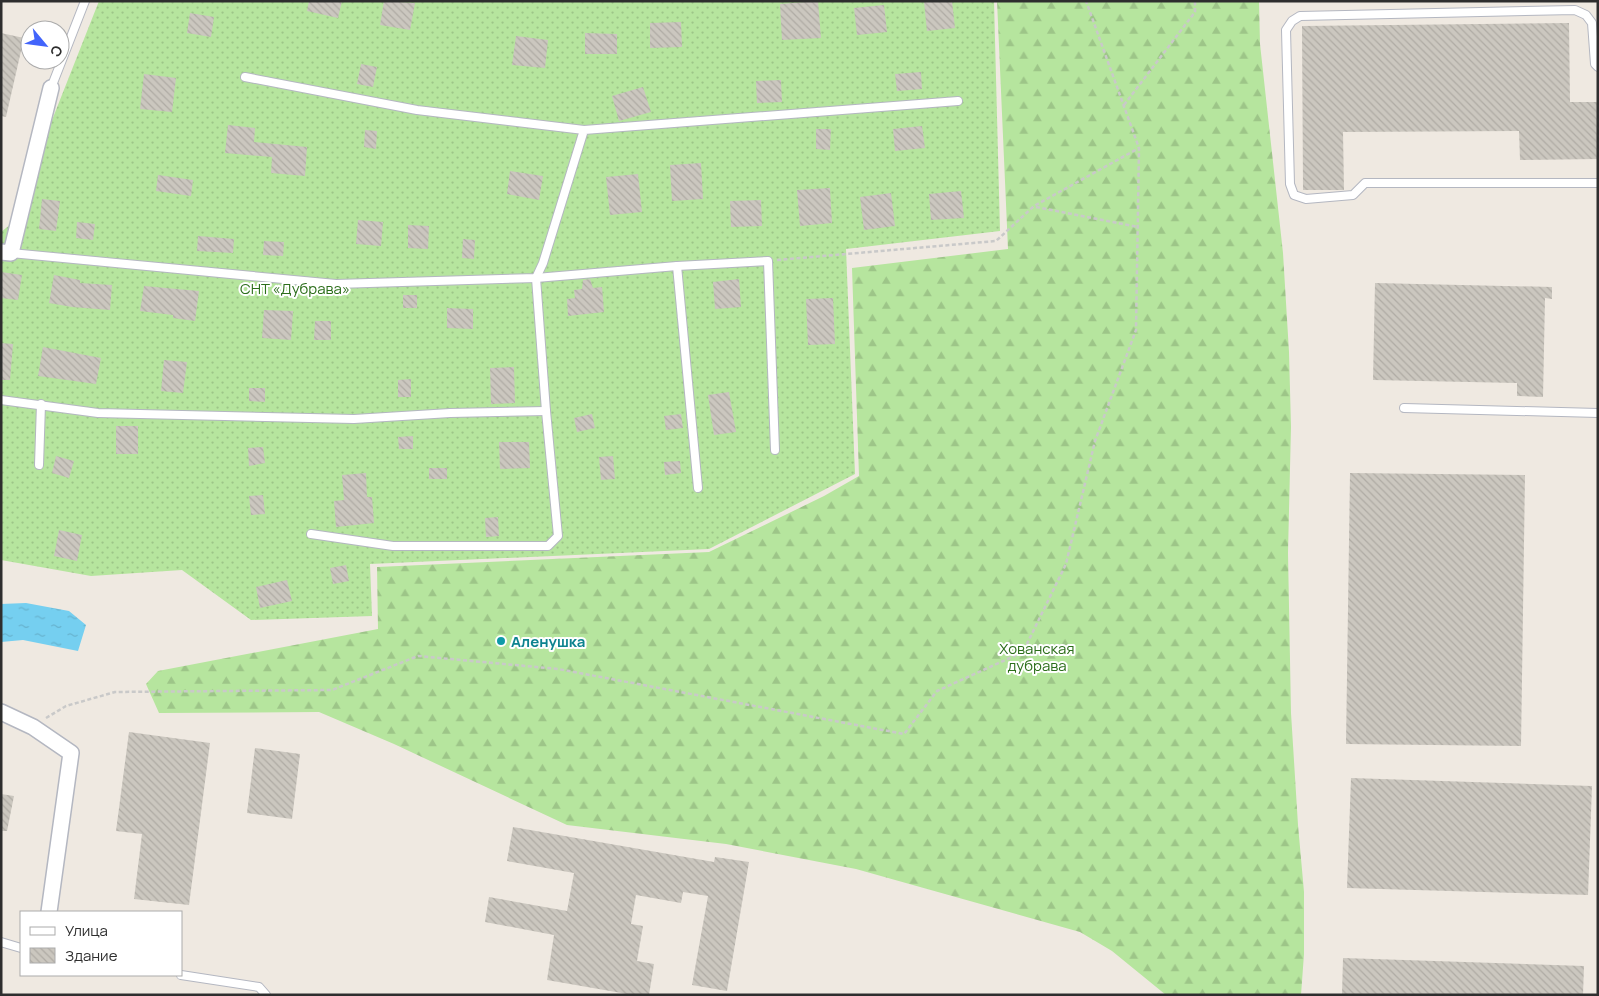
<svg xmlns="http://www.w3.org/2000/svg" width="1599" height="996" font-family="Manrope,sans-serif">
<defs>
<pattern id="forest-firs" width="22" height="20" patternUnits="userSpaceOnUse" patternTransform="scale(1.25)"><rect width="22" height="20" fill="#b6e59e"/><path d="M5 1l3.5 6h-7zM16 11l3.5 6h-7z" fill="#9dc588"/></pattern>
<pattern id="garden-dots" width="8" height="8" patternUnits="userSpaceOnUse" patternTransform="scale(1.25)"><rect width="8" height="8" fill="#b6e59e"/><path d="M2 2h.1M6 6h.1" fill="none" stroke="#9dc588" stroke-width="1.8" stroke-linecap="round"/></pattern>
<pattern id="water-ripples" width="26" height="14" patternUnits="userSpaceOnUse" patternTransform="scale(1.25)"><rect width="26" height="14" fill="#75cff0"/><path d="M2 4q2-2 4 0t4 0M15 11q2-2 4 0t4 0" fill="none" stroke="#66b2ce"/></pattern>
<pattern id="building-back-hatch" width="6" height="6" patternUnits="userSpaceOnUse" patternTransform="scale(1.25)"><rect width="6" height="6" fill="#cbc7bf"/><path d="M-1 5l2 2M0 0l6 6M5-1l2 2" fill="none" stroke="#afaba4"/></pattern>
</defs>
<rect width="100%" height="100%" fill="#efe9e1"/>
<polygon fill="url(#forest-firs)" points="997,1 1259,1 1260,44 1283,253 1289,352 1291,427 1288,553 1291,713 1298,825 1304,892 1304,954 1301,995 1166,995 1112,951 1080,932 856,869 726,844 567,825 394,744 319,712 159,713 146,684 158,671 378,629 377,567 709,552 824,496 859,476 852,268 1008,249"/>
<polygon fill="url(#garden-dots)" points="99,1 994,1 1000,231 846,249 855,474 709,549 370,564 372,616 251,620 182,570 91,576 1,560 1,232 11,224"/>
<polygon fill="url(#water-ripples)" points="26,603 69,611 86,625 78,651 23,640 1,642 1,604"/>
<g fill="url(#building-back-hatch)">
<polygon points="309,1 342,1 338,18 307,11"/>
<polygon points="384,1 415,3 410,30 380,25"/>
<polygon points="818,1 821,38 782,40 780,4"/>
<polygon points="934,1 952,1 955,28 927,31 924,2"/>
<polygon points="884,5 887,32 857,35 854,8"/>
<polygon points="190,13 214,17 211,37 187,33"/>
<polygon points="681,22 682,47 650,48 650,23"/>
<polygon points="1569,23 1570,102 1598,102 1598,159 1520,160 1519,131 1343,132 1344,190 1303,190 1302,26"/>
<polygon points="1,33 24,38 6,117 1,116"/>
<polygon points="585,33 617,34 617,54 585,54"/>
<polygon points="516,36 548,40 545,68 512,65"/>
<polygon points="361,64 377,67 373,87 357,84"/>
<polygon points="921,72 922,89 897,91 895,74"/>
<polygon points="144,74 176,78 172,112 140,109"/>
<polygon points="781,80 782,102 757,103 756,81"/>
<polygon points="643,87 651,112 619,121 612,96"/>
<polygon points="228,125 255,128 254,142 307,147 305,176 271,173 272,157 225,153"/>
<polygon points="922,126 925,148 895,151 893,129"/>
<polygon points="816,129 831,129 830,150 816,149"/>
<polygon points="365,130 377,131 376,149 364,147"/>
<polygon points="701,163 703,199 672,201 670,165"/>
<polygon points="510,171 543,176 539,200 507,194"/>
<polygon points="638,174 642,212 610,215 606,177"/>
<polygon points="158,175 193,180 191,196 156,191"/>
<polygon points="830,188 832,223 800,226 797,190"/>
<polygon points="961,191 964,218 931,220 929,194"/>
<polygon points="891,193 895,226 864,230 860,197"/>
<polygon points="42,199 60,201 56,231 39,229"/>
<polygon points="761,200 762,226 731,227 730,201"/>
<polygon points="358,220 383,222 381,246 356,244"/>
<polygon points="77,222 95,224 93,240 76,238"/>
<polygon points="408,225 429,226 428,249 408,248"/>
<polygon points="198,236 234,239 233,253 197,251"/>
<polygon points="463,239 475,240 474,259 462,258"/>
<polygon points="264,241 284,242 283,256 263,255"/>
<polygon points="1,272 22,275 18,300 1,298"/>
<polygon points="54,275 80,280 80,283 112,285 110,310 72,307 49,303"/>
<polygon points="590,279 593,288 602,287 604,312 568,316 567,299 575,298 574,290 582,289 583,280"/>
<polygon points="739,279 741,307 715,309 713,282"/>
<polygon points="1375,283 1552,287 1552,299 1545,298 1543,397 1517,396 1517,383 1373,380"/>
<polygon points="144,286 199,291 195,321 173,318 173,315 140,311"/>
<rect x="403" y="295" width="14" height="13"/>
<polygon points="833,298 835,344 808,345 806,299"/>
<polygon points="447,308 473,309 473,329 447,328"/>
<polygon points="264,310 293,311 291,340 262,338"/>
<polygon points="315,321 331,321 331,340 314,340"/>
<polygon points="1,343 13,344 10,380 1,380"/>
<polygon points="43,347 101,358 96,384 38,376"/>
<polygon points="164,360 187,362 183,393 161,391"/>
<polygon points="514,367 515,403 491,404 490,368"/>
<polygon points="411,379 411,397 398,397 398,380"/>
<polygon points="249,388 265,388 265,402 249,401"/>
<polygon points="729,392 736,432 714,435 708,395"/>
<polygon points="592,414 595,428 577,432 574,418"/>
<polygon points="681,414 683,428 666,430 664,416"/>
<rect x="116" y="426" width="22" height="28"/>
<polygon points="413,436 413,449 399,449 398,437"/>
<polygon points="499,442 529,442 530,468 500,469"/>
<polygon points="263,447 265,463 249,466 248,448"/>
<polygon points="56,456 74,461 69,478 52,473"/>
<polygon points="613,456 615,479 601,480 599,457"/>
<polygon points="680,461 681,473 665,475 664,462"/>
<rect x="429" y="468" width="18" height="11"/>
<polygon points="366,473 367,497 372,497 374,523 336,527 334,501 344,500 342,475"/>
<polygon points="1350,473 1525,475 1521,746 1346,744"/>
<polygon points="263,495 265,514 251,515 249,496"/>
<polygon points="498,517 499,536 486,537 485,518"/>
<polygon points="59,530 82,535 77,561 54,556"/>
<polygon points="346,565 349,581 333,584 330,568"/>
<polygon points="287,580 292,601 260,608 256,587"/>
<polygon points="129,732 210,743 189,905 134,899 142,834 116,831"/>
<polygon points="255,748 300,754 292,819 247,813"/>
<polygon points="1351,778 1592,786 1588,895 1347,888"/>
<polygon points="1,794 14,796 7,831 1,831"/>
<polygon points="513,827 714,862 715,857 749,862 727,991 692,985 708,896 683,892 681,903 636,895 631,924 643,926 637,961 654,964 649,995 633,995 547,980 554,935 485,922 489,897 567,911 574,873 507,861"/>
<polygon points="1343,958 1584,966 1583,995 1342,995"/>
</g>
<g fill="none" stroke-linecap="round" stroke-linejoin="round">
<g stroke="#b4b7c1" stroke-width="10">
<g id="lane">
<polyline points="1598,67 1595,64 1592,23 1586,15 1575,10 1300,16 1292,21 1286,30 1290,184 1294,195 1306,199 1353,195 1365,183 1598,183"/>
<polyline points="245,77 417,110 584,130"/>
<polyline points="51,88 85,1"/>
<polyline points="11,253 336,284 536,278 677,266 768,261 775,450"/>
<polyline points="677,266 698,488"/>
<polyline points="1,400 98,413 354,419 450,413 546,411"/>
<polyline points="1404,408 1598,413"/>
<polyline points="39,465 41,404"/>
<polyline points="311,534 393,546 548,546 558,536 546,411 536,278 543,263 584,130 958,101"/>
<polyline points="1,942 21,948"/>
<polyline points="181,975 259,987 266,995"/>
</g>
</g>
<g stroke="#b4b7c1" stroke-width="18">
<g id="street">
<polyline points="1,252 11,253 51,88"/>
<polyline points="1,712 33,727 71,753 49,912"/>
</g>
</g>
<g stroke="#c9c9c9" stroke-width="2.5" stroke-dasharray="4 2.5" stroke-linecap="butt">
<polyline points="1124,105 1195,12 1195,1"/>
<polyline points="1036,207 1138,227"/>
<polyline points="777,260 996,241 1034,206 1139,148"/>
<polyline points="46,718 66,706 115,692 332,690 418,656 558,669 904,734 937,691 1023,652 1066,564 1095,441 1136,330 1139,148 1086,1"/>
</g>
<use href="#lane" stroke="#fff" stroke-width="8"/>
<use href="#street" stroke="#fff" stroke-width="15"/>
</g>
<circle fill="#0f9aa8" stroke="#fff" stroke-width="2" cx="501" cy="641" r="5"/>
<g text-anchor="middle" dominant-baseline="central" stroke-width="4" stroke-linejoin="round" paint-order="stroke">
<g font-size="15" fill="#2c6e1b" stroke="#fff">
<text x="295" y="288">СНТ «Дубрава»</text>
<text x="1037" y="648">Хованская<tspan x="1037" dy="17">дубрава</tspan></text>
</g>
<g font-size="15" font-weight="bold" fill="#0d838f" stroke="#fff" text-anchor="start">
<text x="511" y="641">Аленушка</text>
</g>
</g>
<rect width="1599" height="996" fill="none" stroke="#2e2e2e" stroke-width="5"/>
<rect x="20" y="911" width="162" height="65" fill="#ffffff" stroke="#ababab"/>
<rect x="30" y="927" width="25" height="8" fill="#ffffff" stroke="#ababab"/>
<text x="65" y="936" font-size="15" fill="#2e2e2e">Улица</text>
<rect x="30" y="948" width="25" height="15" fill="url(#building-back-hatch)" stroke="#ababab"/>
<text x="65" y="961" font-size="15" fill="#2e2e2e">Здание</text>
<g transform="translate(45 45) rotate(119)"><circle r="24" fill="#ffffff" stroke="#ababab"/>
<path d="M0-4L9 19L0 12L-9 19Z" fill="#4264fb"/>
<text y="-8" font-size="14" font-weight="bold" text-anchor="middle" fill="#2e2e2e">С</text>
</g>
</svg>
